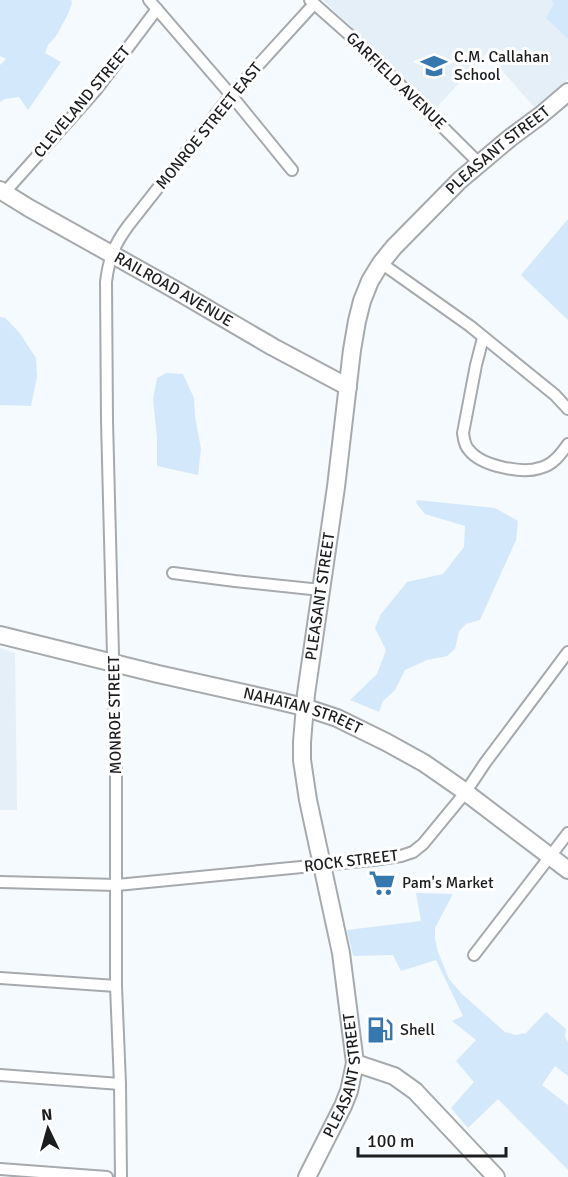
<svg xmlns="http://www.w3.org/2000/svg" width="568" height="1177" font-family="Signika,sans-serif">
<rect width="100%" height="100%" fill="#f5fafe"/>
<g fill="#e4eff8">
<polygon points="323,0 568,0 568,79 562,86 534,107 487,53 436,108"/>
<polygon points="0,648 15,653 17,810 0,810"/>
</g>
<g fill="#d3e8fb">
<polygon points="0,0 71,0 72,3 68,14 56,36 48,45 45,53 61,62 28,110 19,97 5,99 0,102 0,65 6,59 0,56"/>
<polygon points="551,0 568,0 568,39 546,18 554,3"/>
<polygon points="568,219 568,320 521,275"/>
<polygon points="0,317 5,318 19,332 36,358 37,377 31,406 0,405"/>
<polygon points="166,373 183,374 194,398 195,416 201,449 198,475 157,466 157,438 153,399 157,378"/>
<polygon points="417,500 495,508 518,521 516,540 480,620 466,624 459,631 455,649 447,656 427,660 405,670 395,690 383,701 379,712 350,700 377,674 386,650 375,628 381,614 407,582 443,574 464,547 465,526 425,514 416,503"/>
<polygon points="416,893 453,894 435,928 435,939 438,952 449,979 462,994 505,1032 516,1035 526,1033 546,1012 566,1029 565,1037 568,1042 568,1076 555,1066 542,1085 568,1105 568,1170 498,1099 468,1128 451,1108 474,1082 456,1061 476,1040 452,1021 463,1016 436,960 401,971 393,955 353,956 347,930 421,921"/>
</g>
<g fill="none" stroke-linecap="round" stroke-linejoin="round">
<g stroke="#a6aaae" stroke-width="14">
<g id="street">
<polyline points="149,0 231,95 292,170"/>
<polyline points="310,0 354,39 480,164"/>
<polyline points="5,192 96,90 157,9"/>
<polyline points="381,263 470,326 555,395 568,409"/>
<path d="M483,338l-7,27 -13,68c1,6 1,12 6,17 12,16 53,24 71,18 13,-3 21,-14 28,-24"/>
<polyline points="173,573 235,581 321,590"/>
<polyline points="0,882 117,885 373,860 401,856 413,852 423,844 465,793 485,763 568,652"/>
<polyline points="474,955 568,833"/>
<polyline points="0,978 116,986"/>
<polyline points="0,1075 120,1084"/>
<polyline points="0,1169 107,1177"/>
<path d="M121,1177l-1,-93 -4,-98v-214l-9,-351 -1,-139c3,-24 8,-37 22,-56l103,-131 83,-91"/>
</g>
</g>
<g stroke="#a6aaae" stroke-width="20">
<g id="secondary">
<path id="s1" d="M0,190l29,18 143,80 101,59 75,40"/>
<path id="s2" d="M0,635l158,39 108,24 38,9 33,11 49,24 38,21 36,25 108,82"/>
<polyline points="355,1063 394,1076 415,1091 496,1177"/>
<path id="s3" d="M307,1177l36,-71 6,-15 6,-28 -14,-110 -33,-153 -6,-40v-18l4,-48 30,-207 16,-137 5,-29 5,-20 8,-20 11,-18 13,-16 66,-67 50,-42 31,-23 27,-23"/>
</g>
</g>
<use href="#street" stroke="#fff" stroke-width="10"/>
<use href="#secondary" stroke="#fff" stroke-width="16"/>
</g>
<defs>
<g id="school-bare" transform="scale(2.07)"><path d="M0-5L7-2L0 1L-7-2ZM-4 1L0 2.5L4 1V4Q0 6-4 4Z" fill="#3678ae" stroke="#fff" stroke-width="2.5" paint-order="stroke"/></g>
<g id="supermarket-bare" transform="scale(2.07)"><path d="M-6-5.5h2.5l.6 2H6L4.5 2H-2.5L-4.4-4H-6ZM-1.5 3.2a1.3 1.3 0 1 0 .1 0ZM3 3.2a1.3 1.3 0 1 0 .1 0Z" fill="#3678ae" stroke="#fff" stroke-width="2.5" paint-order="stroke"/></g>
<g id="fuel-bare" transform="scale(2.07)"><path d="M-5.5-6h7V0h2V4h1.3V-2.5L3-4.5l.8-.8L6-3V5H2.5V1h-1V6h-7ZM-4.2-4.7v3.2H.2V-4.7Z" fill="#3678ae" stroke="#fff" stroke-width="2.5" paint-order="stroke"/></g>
</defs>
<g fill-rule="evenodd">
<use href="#school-bare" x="434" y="66"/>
<use href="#supermarket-bare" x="382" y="883"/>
<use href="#fuel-bare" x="380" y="1030"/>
</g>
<g text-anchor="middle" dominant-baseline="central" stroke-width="6" stroke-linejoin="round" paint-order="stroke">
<g font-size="16" fill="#1c1d1f" stroke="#fff" text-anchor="start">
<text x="454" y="57">C.M. Callahan<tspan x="454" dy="18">School</tspan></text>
<text x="402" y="883">Pam's Market</text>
<text x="400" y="1030">Shell</text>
</g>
<g font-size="16" fill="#1c1d1f" stroke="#fff">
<text transform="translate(396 81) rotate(44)">GARFIELD AVENUE</text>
<text transform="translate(82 102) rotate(-50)">CLEVELAND STREET</text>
<text transform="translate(209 126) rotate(-51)">MONROE STREET EAST</text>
<text stroke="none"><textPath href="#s3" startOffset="1101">PLEASANT STREET</textPath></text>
<text stroke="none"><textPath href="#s1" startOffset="200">RAILROAD AVENUE</textPath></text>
<text stroke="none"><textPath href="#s3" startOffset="597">PLEASANT STREET</textPath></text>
<text stroke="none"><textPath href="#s2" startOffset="312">NAHATAN STREET</textPath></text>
<text transform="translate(115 715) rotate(-91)">MONROE STREET</text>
<text transform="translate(351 861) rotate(-7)">ROCK STREET</text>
<text stroke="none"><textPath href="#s3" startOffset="110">PLEASANT STREET</textPath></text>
</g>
</g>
<g transform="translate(48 1129) rotate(355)" stroke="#ffffff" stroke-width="4.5" paint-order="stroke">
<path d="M0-4.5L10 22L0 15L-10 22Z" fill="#1c1d1f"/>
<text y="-9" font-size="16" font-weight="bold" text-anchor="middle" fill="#1c1d1f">N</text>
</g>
<path d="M358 1147v9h148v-9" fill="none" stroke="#1c1d1f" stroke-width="3"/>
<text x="367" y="1147" font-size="18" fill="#1c1d1f" stroke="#ffffff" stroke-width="4.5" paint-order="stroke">100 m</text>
</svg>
